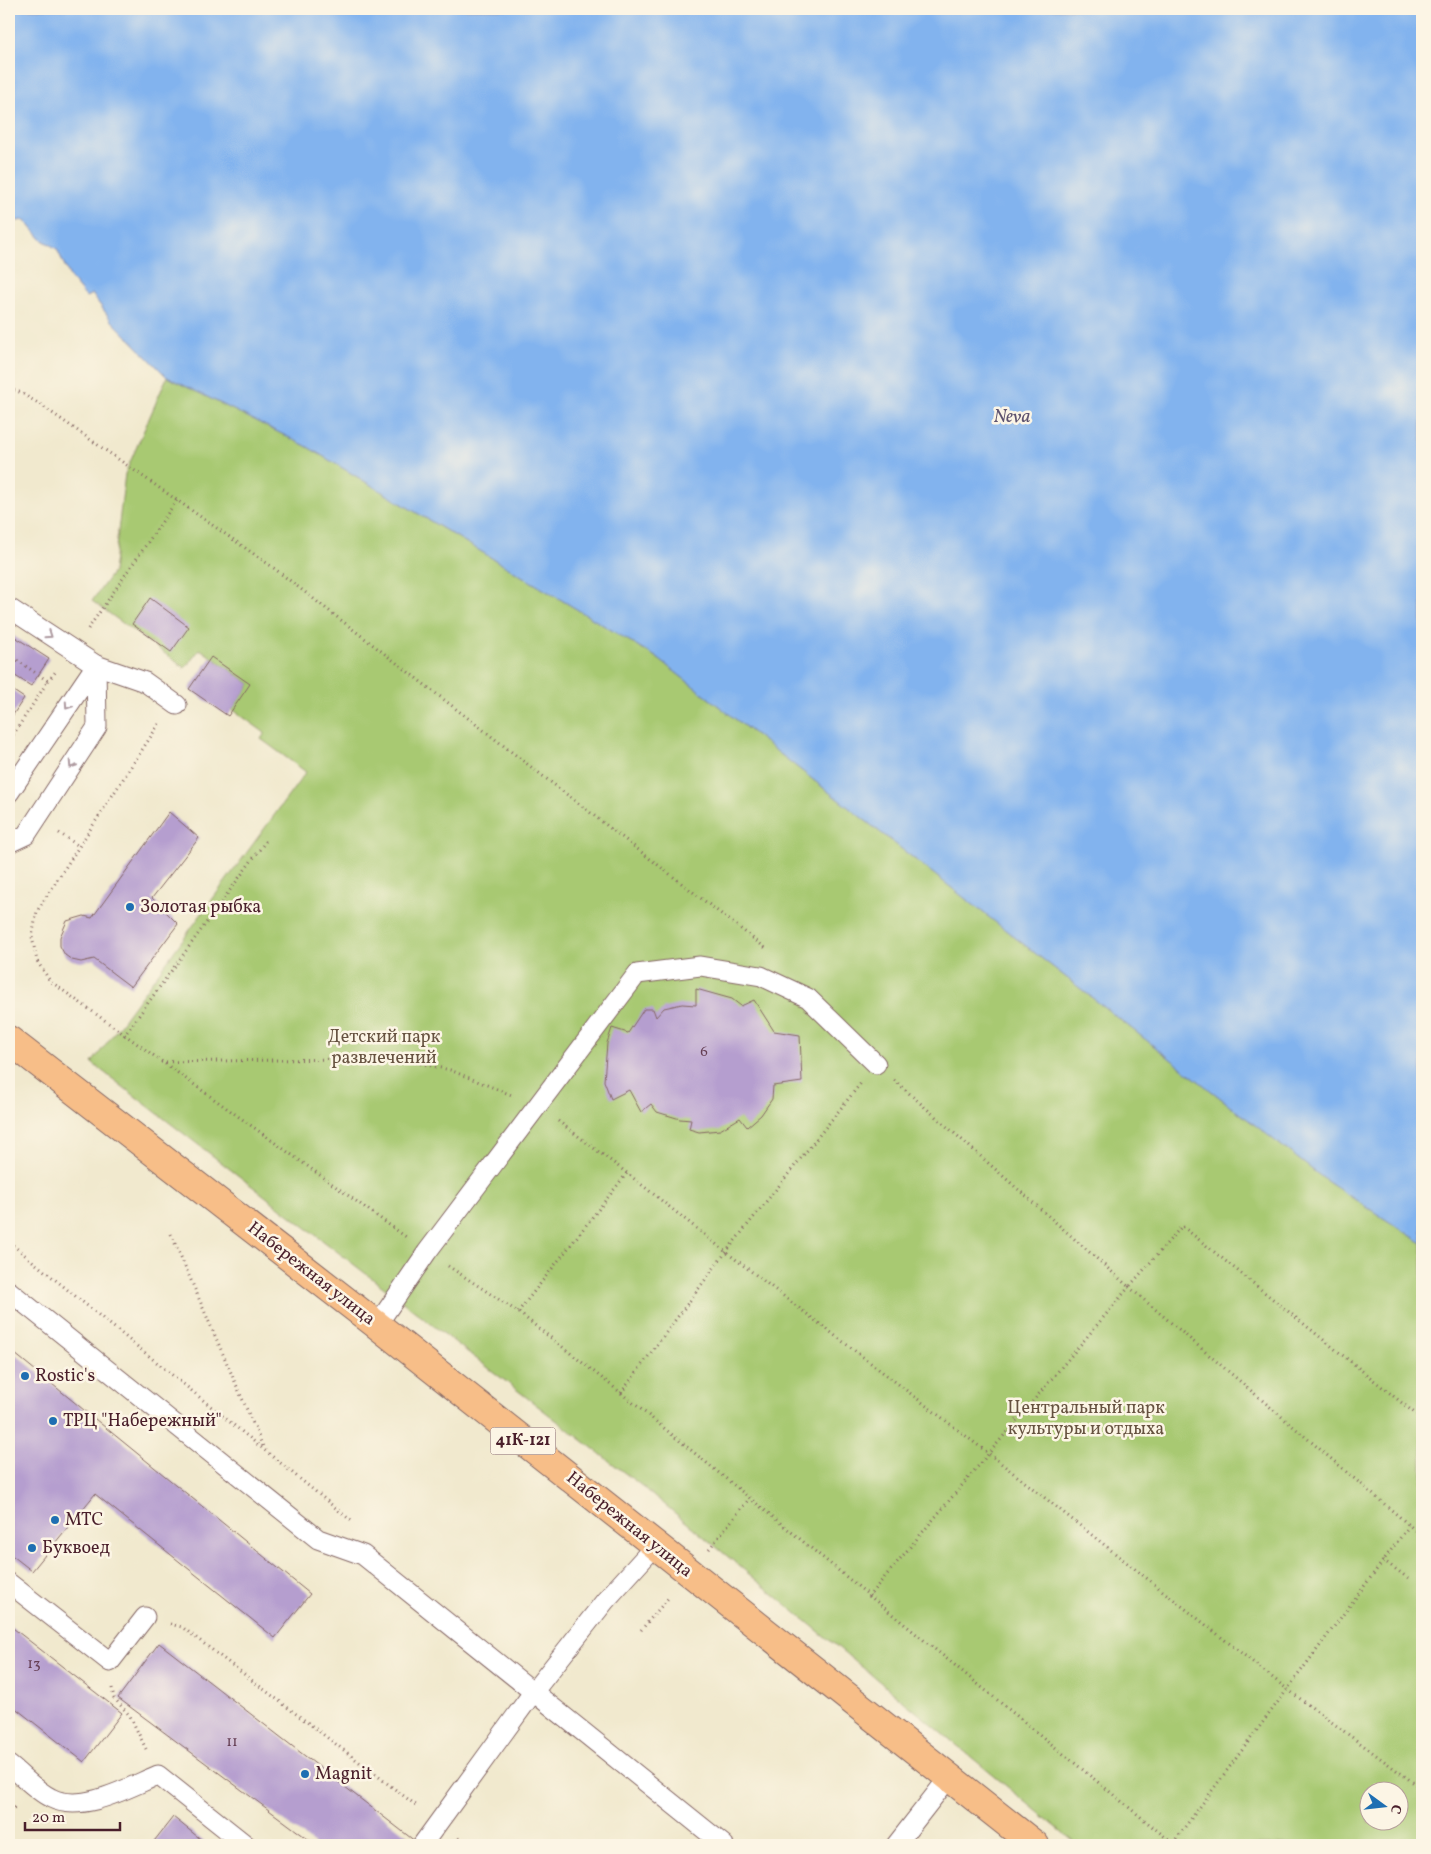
<svg xmlns="http://www.w3.org/2000/svg" width="1431" height="1854" font-family="Vollkorn,serif">
<rect width="100%" height="100%" fill="#fcf5e5"/>
<filter id="ink" filterUnits="userSpaceOnUse"><feTurbulence type="fractalNoise" baseFrequency=".02" numOctaves="2"/><feDisplacementMap in="SourceGraphic" scale="10" xChannelSelector="R" yChannelSelector="G"/><feConvolveMatrix kernelMatrix="1 2 1 2 8 2 1 2 1" color-interpolation-filters="sRGB"/></filter>
<filter id="wash" filterUnits="userSpaceOnUse"><feTurbulence type="fractalNoise" baseFrequency=".0096" numOctaves="4" result="noise"/><feDisplacementMap in="SourceGraphic" scale="20" xChannelSelector="R" yChannelSelector="G"/><feGaussianBlur stdDeviation="1.12" result="paint"/><feColorMatrix in="noise" values="0 0 0 0 0 0 0 0 0 0 0 0 0 0 0 0 0 1.4 0 .05"/><feComposite in="paint" operator="in"/></filter>
<g filter="url(#wash)">
<rect width="100%" height="100%" fill="#f1e9ce"/>
<path fill="#a8c972" stroke="#79744e" fill-rule="evenodd" d="M167,377l139,69 350,211 672,525 94,61v602h-344l-431,-355 -555,-427 214,-291 -45,-33 4,-6 -33,-24 18,-25 -50,-35 -15,19 -93,-67 21,-29 12,-98zM1368,1792h30v30h-30z"/>
<polygon fill="#82b3ee" stroke="#66698c" points="9,9 1422,9 1422,1243 1328,1182 656,657 306,446 167,377 111,320 92,294 86,297 71,279 57,249 41,239 25,220 9,222"/>
<g id="blocks">
<g fill="#b59ecf">
<polygon points="150,598 189,627 171,652 132,624"/>
<polygon points="9,633 49,659 31,686 9,672"/>
<polygon points="211,657 250,684 228,716 189,689"/>
<polygon points="9,688 24,698 9,721"/>
<polygon points="169,812 199,838 152,898 178,924 131,987 94,959 81,962 72,960 65,955 60,946 60,937 67,921 84,916 92,918"/>
<polygon points="696,989 732,999 741,1006 754,1000 774,1031 800,1035 802,1082 773,1086 772,1099 761,1115 747,1127 740,1118 720,1130 699,1132 689,1129 691,1120 680,1119 657,1112 651,1104 641,1112 629,1090 611,1099 604,1081 607,1043 612,1028 628,1033 644,1009 653,1009 656,1017 664,1008 682,1004 696,1005"/>
<polygon points="9,1349 310,1594 275,1638 95,1494 32,1571 9,1553"/>
<polygon points="9,1625 122,1713 84,1762 9,1703"/>
<polygon points="159,1643 420,1845 316,1845 118,1698"/>
<polygon points="173,1817 208,1845 151,1845"/>
</g>
</g>
</g>
<g filter="url(#ink)">
<use href="#blocks" fill-opacity="0" stroke="#846664" stroke-width="1"/>
<g fill="none" stroke-linecap="round" stroke-linejoin="round">
<g stroke="#846664" stroke-width="21">
<g id="lane">
<polyline points="9,608 96,665 97,727 26,835 9,843"/>
<polyline points="9,793 96,665 145,682 177,705"/>
<polyline points="9,1291 318,1539 363,1555 724,1845"/>
<polyline points="377,1325 427,1252 637,974 700,966 761,976 808,998 876,1064"/>
<polyline points="9,1583 110,1662 145,1617"/>
<path d="M9,1765c13,10 27,26 42,33 31,16 78,-11 107,-23l88,70"/>
<polyline points="422,1845 534,1691 605,1601 655,1546"/>
<polyline points="896,1845 950,1776"/>
</g>
</g>
<g stroke="#846664" stroke-width="30">
<polyline id="primary" points="9,1040 377,1325 1035,1845"/>
</g>
<g stroke="#846664" stroke-width="3" stroke-dasharray="1 4" stroke-linecap="butt">
<polyline points="9,389 19,392 38,403 271,566 768,950"/>
<polyline points="88,629 177,500"/>
<polyline points="9,655 48,681 9,741"/>
<polyline points="48,681 57,670"/>
<polyline points="159,724 37,911 32,937 37,961 50,981 406,1237"/>
<polyline points="59,833 79,846"/>
<polyline points="124,1036 268,838"/>
<polyline points="161,1062 395,1058 450,1070 514,1096"/>
<polyline points="894,1080 1129,1287 1182,1226 1422,1419"/>
<polyline points="558,1121 627,1173 726,1252 988,1453 1287,1689 1422,1789"/>
<polyline points="171,1234 264,1449"/>
<polyline points="9,1242 354,1523"/>
<polyline points="448,1266 518,1312 621,1393 1175,1845"/>
<polyline points="518,1312 627,1173"/>
<polyline points="621,1393 726,1252 861,1083"/>
<polyline points="709,1549 749,1499"/>
<polyline points="1383,1560 1408,1578"/>
<polyline points="868,1597 1129,1287 1422,1536"/>
<polyline points="170,1624 182,1627 417,1806"/>
<polyline points="641,1630 670,1596"/>
<polyline points="112,1688 114,1698 130,1716 147,1751"/>
<polyline points="9,1809 17,1807"/>
<polyline points="458,1838 467,1845"/>
<polyline points="1173,1843 1409,1526"/>
</g>
<use href="#lane" stroke="#fff" stroke-width="19"/>
<use href="#primary" stroke="#f7be88" stroke-width="28"/>
</g>
<defs><path id="oneway-chevron" d="M-2-3.5L2.5 0L-2 3.5" fill="none" stroke-width="1.6" stroke-linecap="round" stroke-linejoin="round" transform="scale(1.25)"/></defs>
<g stroke="#ae9aa0">
<use href="#oneway-chevron" transform="translate(49 635) rotate(34)"/>
<use href="#oneway-chevron" transform="translate(68 706) rotate(124)"/>
<use href="#oneway-chevron" transform="translate(72 765) rotate(123)"/>
</g>
</g>
<g fill="#1f6fb2" stroke="#fcf5e5" stroke-width="2">
<circle cx="130" cy="907" r="5"/>
<circle cx="25" cy="1376" r="5"/>
<circle cx="53" cy="1421" r="5"/>
<circle cx="55" cy="1520" r="5"/>
<circle cx="32" cy="1548" r="5"/>
<circle cx="305" cy="1774" r="5"/>
</g>
<g text-anchor="middle" dominant-baseline="central" stroke-width="5" stroke-linejoin="round" paint-order="stroke">
<g font-size="15" fill="#653f54">
<text x="704" y="1052">6</text>
<text x="34" y="1664">13</text>
<text x="232" y="1742">11</text>
</g>
<rect fill="#fcf5e5" stroke="#7f5f63" stroke-width="1" x="490.5" y="1427.5" width="65" height="27" rx="4"/>
<g font-size="16" font-weight="bold" fill="#4a1f2b">
<text x="523" y="1441">41К-121</text>
</g>
<g font-size="18" fill="#4a1f2b" stroke="#fcf5e5" text-anchor="start">
<text x="140" y="907">Золотая рыбка</text>
<text x="35" y="1376">Rostic's</text>
<text x="63" y="1421">ТРЦ "Набережный"</text>
<text x="65" y="1520">МТС</text>
<text x="42" y="1548">Буквоед</text>
<text x="315" y="1774">Magnit</text>
</g>
<g font-size="18" fill="#665240" stroke="#fcf5e5">
<text x="384" y="1037">Детский парк<tspan x="384" dy="21">развлечений</tspan></text>
<text x="1086" y="1408">Центральный парк<tspan x="1086" dy="21">культуры и отдыха</tspan></text>
</g>
<g font-size="18" fill="#4a1f2b" stroke="#fcf5e5">
<text transform="translate(311 1274) rotate(38)">Набережная улица</text>
<text transform="translate(629 1525) rotate(39)">Набережная улица</text>
</g>
<g font-size="19" font-style="italic" fill="#5e536f" stroke="#fcf5e5">
<text x="1012" y="417">Neva</text>
</g>
</g>
<rect width="1431" height="1854" fill="none" stroke="#fcf5e5" stroke-width="30"/>
<g transform="translate(1384 1806) rotate(105)"><circle r="24" fill="#fcf5e5" stroke="#b59f9b"/>
<path d="M0-4L9 19L0 12L-9 19Z" fill="#1f6fb2"/>
<text y="-8" font-size="14" font-weight="bold" text-anchor="middle" fill="#4a1f2b">С</text>
</g>
<path d="M25 1822v8h95v-8" fill="none" stroke="#4a1f2b" stroke-width="2.5"/>
<text x="32" y="1822" font-size="15" fill="#4a1f2b" stroke="#fcf5e5" stroke-width="4" paint-order="stroke">20 m</text>
</svg>
